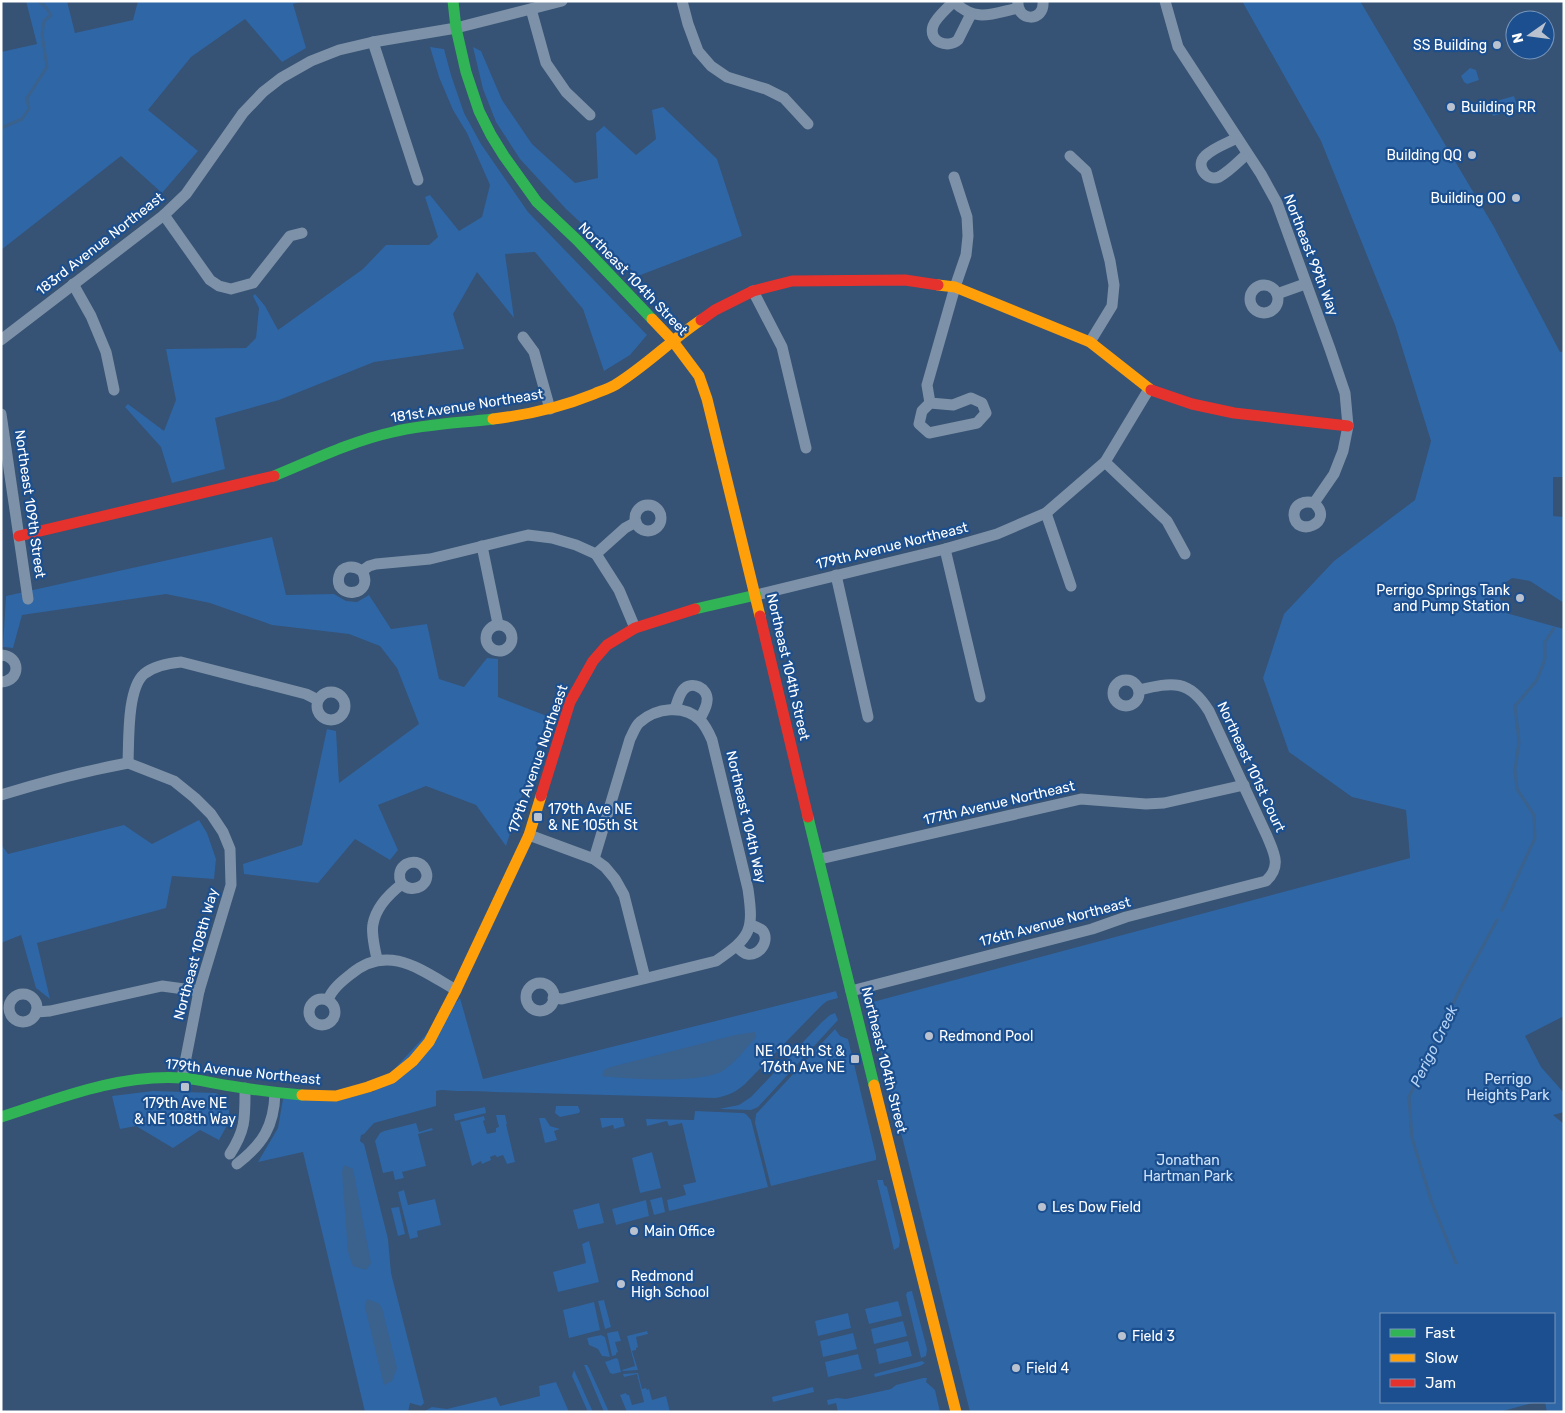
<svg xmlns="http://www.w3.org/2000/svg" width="1565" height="1413" font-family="Rubik,sans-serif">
<rect width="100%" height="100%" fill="#365274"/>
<g fill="#2f66a5">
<polygon points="26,1 67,1 75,33 133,20 138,1 303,1 293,4 306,48 282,62 245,19 191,57 148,110 198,151 162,193 121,156 1,250 1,52 37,44"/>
<polygon points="1242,1 1360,1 1494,227 1560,352 1564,351 1564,477 1553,477 1553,516 1564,517 1564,603 1530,581 1512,578 1503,584 1500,599 1506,613 1564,629 1564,1016 1525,1036 1541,1067 1564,1093 1564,1112 1553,1115 1564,1124 1564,1412 1547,1412 1545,1402 1554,1402 1554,1314 1381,1314 1381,1402 1536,1402 1499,1412 970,1412 869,1003 1410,858 1406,810 1352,797 1289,752 1263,678 1284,614 1334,561 1415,500 1431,441 1395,325 1321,141"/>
<polygon points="430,47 444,49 451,75 464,113 481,144 528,212 647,335 630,355 604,371 583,309 535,252 505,254 514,318 477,272 453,314 464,349 374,362 279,400 215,418 225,469 172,483 161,447 125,407 128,404 164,431 176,400 166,349 246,348 256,338 259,308 253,296 255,294 265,306 278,330 363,269 386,245 429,245 438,237 425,197 430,195 459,231 482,217 490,185 467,133 453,110 439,77"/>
<polygon points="473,47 481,51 502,100 532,144 575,183 598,178 596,133 604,126 636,155 656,139 652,110 663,107 717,159 742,236 638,276 566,209 520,159 496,122 483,89"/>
<polygon points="1470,68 1476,70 1479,80 1467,84 1464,82 1461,76"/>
<polygon points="1514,96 1518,109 1493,116 1489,103"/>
<polygon points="272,537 286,595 334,594 346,601 357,602 369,595 391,629 427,624 439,679 464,687 487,658 498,659 498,697 547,716 506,846 476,805 426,786 378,805 398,850 390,860 355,839 318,883 244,874 243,864 302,845 327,729 336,731 339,783 419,724 397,668 380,646 349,634 272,625 210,603 166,594 22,615 13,648 3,647 6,596"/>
<polygon points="199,820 207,833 216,859 214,879 172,876 166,908 37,943 50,999 36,988 21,935 1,943 1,844 8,854 124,825 152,844"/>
<path d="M836,991l2,7 -11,3 -6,5 -76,78c-9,8 -17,12 -30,14l-220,-6c-13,-1 -25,-1 -38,-1 -8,0 -14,-2 -21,0v15l-62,17 -10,11 -3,1 -1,6 4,3 24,95 3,34 33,130 -3,3 -11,-3 -2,9h-43l-62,-260 -45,10 20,-34 5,-29 90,-7 87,-94 23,81z"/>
<polygon points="835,1013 838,1020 758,1107 751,1110 719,1109 739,1105 751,1097 822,1022 830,1015"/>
<polygon points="835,1029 840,1036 848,1039 876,1156 876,1160 771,1186 755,1123 756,1114"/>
<polygon points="153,1091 216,1093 228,1102 230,1120 219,1140 200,1130 173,1148 136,1126 120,1129 112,1096"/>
<polygon points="556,1106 578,1106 580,1111 579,1113 560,1117 555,1113"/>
<polygon points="485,1107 486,1113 455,1121 454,1114"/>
<polygon points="695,1111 743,1113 746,1114 751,1120 768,1187 669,1211 667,1200 686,1195 683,1185 696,1182 682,1123 669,1126 667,1121 647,1126 646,1119 694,1120"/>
<polygon points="496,1115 505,1115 507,1124 506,1124 515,1162 507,1164 503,1155 497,1157 495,1155 490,1157 491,1160 482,1164 481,1161 472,1166 460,1122 484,1116 485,1120 483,1121 487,1134 496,1132 496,1128 499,1127"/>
<polygon points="539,1118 545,1118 550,1126 560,1129 554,1131 557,1140 545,1143"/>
<polygon points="600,1118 623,1118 625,1126 614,1129 613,1125 602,1128"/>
<polygon points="416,1123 419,1132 432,1128 433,1130 418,1134 426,1166 402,1172 404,1178 395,1180 393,1171 383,1173 375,1141 380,1133 384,1131"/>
<polygon points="652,1152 661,1188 640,1193 632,1158"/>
<polygon points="877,1180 883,1180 884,1185 887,1187 900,1240 899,1247 894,1250"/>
<polygon points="404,1190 408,1205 435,1199 441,1225 417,1231 418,1237 410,1239 398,1192"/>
<polygon points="662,1197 665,1212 654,1215 650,1200"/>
<polygon points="646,1200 649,1216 616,1225 612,1209"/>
<polygon points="599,1203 604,1223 578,1229 573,1210"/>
<polygon points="399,1207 405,1234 398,1236 391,1208"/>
<polygon points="589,1241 599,1282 558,1292 553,1272 586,1263 582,1244"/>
<polygon points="912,1291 927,1349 926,1356 921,1358 906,1295 907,1292"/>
<polygon points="604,1300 611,1327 605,1329 598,1301"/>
<polygon points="898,1301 902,1316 869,1324 865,1309"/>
<polygon points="594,1302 600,1330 569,1338 563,1310"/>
<polygon points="848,1313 851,1328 818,1336 815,1321"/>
<polygon points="903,1321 907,1336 874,1344 871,1329"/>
<polygon points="618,1331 621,1341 615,1342 618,1352 616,1353 616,1355 612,1356 607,1333"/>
<polygon points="647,1331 648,1334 636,1337 638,1347 636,1348 636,1350 632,1351 638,1370 623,1371 622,1370 635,1366 627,1336"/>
<polygon points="853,1333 857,1349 823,1357 820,1341"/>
<polygon points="601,1335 605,1337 610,1357 602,1356 598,1349 589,1345 587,1338"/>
<polygon points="908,1341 912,1356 879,1364 876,1349"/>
<polygon points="858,1354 862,1369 828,1377 825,1362"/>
<polygon points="616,1358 618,1359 621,1372 613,1374 610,1373 605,1362"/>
<polygon points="922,1361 925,1363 920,1366 875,1377 874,1374"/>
<polygon points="584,1365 587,1365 589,1368 609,1412 604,1412"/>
<polygon points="574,1370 593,1412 588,1412 572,1376"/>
<polygon points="637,1373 638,1373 642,1389 646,1388 647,1390 649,1389 652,1400 666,1396 670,1412 627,1412 620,1395 626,1393 627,1395 629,1395 632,1405 644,1402 637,1374 624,1377 623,1374"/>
<polygon points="923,1378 927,1378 926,1382 935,1390 940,1412 838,1412 836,1403 828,1405 827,1400 837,1398 846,1399 891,1389 896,1385"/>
<polygon points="556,1382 569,1412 423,1412 432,1407 447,1409 496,1397 500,1406 540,1396 539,1386"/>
<polygon points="813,1387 814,1392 773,1402 772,1397"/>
</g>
<g fill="#3b618d">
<path d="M755,1032l1,5c-10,11 -20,25 -32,33 -21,14 -96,9 -122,6l2,-6 7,-3 124,-32z"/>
<polygon points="344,1165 353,1169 371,1263 366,1270 353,1266 348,1252 342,1172"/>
<polygon points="367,1299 378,1303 382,1308 397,1368 392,1381 384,1385 365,1307"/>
</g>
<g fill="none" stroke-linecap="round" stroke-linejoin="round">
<g stroke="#3b618d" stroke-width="3">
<polyline points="1,128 22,119 29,109 27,98 47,67 42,34 44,21 51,15 45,6 38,1"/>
<polyline points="1502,910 1535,838 1534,815 1517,789 1515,770 1519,742 1515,706 1537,680 1545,659 1545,642 1554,628"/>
<polyline points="1456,1263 1431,1200 1412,1138 1409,1097 1460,989 1497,920"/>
</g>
<g stroke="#7d92a8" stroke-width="11">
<polyline points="682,1 688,24 698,51 711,66 727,77 766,89 784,98 808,124"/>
<path d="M953,1c23,22 38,13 65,7"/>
<path d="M954,1c-6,7 -18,16 -21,25 -5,16 15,23 25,14l13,-26"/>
<path d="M1018,1c-2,21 27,22 25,0"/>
<path d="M1165,1l13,46 83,127 16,29 53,146 15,44 3,33 -5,25 -9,23 -20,29c-9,-3 -20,1 -20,12 2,24 42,7 20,-12"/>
<polyline points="531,9 546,63 566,92 590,115"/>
<polyline points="373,42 418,180"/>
<path d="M1237,138c-10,5 -24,10 -32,18 -10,9 1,26 14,21 10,-5 20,-16 28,-23"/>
<polyline points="1070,156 1086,171 1110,261 1114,285 1112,306 1090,342"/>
<polyline points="164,215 210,280 219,286 231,289 253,283 290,236 302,233"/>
<polyline points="73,284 91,316 106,352 114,390"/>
<circle cx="1264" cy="299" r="14"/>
<polyline points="753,291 782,347 806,448"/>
<polyline points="1277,294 1305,284"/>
<polyline points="523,337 534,352 550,409"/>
<polyline points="1,340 164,215 186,194 243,113 263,92 281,78 311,61 339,50 373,42 456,28 562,1"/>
<polyline points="930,403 953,405 971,398 982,403 986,413 977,423 929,433 919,424 922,411 930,403 927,385 955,287 966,255 968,236 967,217 954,177"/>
<polyline points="1,414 28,599"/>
<polyline points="1105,462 1167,521 1185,554"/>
<circle cx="648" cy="518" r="13"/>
<polyline points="1046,513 1071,586"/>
<polyline points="482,546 498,624"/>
<polyline points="945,549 980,697"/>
<polyline points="596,554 619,590 635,628"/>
<path d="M362,571c14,26 -29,29 -23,5 3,-11 15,-11 23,-5l7,-5 7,-2 54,-5 98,-24 24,3 24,7 20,9 29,-26 11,-6"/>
<polyline points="836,575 868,717"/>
<polyline points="756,595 945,549 997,534 1046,513 1105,462 1149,389"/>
<circle cx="499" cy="638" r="13"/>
<path d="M1,655c20,1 20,26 0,27"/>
<circle cx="1126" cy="693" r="13"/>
<circle cx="331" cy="706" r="14"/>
<path d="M675,709c2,-6 4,-14 8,-19 8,-10 26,-2 24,11 0,6 -5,13 -7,18"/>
<path d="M1,795c42,-13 84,-24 127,-32"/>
<polyline points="529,835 594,859 605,867 615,879 624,895 645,978"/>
<polyline points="820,859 1081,799 1146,804 1164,803 1244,785"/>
<path d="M737,947c3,2 6,6 10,7 12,3 24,-14 15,-24 -3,-2 -8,-4 -11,-5"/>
<path d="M377,959c-2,-9 -6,-26 -4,-35 3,-17 16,-30 29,-40 11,11 31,0 23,-15 -9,-15 -33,-3 -23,15"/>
<circle cx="540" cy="997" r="14"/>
<path d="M851,991l241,-62 34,-12 140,-36c16,-15 8,-28 1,-45l-58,-125c-20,-32 -36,-29 -70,-21"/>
<circle cx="23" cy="1008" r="14"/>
<path d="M553,998l9,1 154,-38c35,-24 38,-30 32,-72l-36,-149c-3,-7 -6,-14 -12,-20 -16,-16 -44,-12 -60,2 -5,4 -7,12 -10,17l-36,120"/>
<circle cx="322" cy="1012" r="13"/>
<path d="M328,1000c4,-11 14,-19 23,-26 37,-31 70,-4 105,16"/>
<polyline points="36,1012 50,1011 162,986 199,991"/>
<path d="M182,1078l17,-87 32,-106 -1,-36 -7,-17 -12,-18 -16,-16 -21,-17 -46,-18c1,-23 -1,-74 16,-89 10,-8 25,-11 37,-12l125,32 12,6"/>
<path d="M230,1154c16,-25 15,-36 15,-66"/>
<path d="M237,1164c26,-20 37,-38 38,-71"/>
</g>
<g stroke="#30b455" stroke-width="11">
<polyline points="453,1 456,28 466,72 479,111 491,135 504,156 537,202 577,240 652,319"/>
<path d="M274,476c39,-16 78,-35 119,-44 33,-8 67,-9 100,-13"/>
<polyline points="695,609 756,595"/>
<polyline points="808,817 874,1085"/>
<path d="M1,1117c59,-19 118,-43 181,-39 16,1 33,6 49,8 24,4 47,7 71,9"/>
</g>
<g stroke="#ff9f0a" stroke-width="11">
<polyline points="938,285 955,287 1090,342 1151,390"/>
<polyline points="652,319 672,340 699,376 707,399 760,616"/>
<path d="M493,419c34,-4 69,-12 101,-25 7,-3 14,-5 21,-9 31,-19 56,-45 86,-65"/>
<polyline points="874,1085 956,1412"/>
<polyline points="302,1095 336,1096 368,1087 392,1078 413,1061 429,1042 456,990 529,835 541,796"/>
</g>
<g stroke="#e5322d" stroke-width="11">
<polyline points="701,320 715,310 753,291 792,281 905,280 938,285"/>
<polyline points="1151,390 1192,404 1234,413 1348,426"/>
<polyline points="19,536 274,476"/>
<polyline points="760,616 808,817"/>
<polyline points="541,796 570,702 593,661 607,645 635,628 695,609"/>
</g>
</g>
<g fill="#b9c2ce" stroke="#1b4f8f" stroke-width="2">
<circle cx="1497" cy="45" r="5"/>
<circle cx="1451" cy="107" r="5"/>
<circle cx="1472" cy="155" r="5"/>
<circle cx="1516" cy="198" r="5"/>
<circle cx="1520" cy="598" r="5"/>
<rect x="533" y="812" width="10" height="10" rx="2.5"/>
<circle cx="929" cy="1036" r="5"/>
<rect x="850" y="1054" width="10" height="10" rx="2.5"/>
<rect x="180" y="1082" width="10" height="10" rx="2.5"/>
<circle cx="1042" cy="1207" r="5"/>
<circle cx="634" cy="1231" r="5"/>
<circle cx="621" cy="1284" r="5"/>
<circle cx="1122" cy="1336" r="5"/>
<circle cx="1016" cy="1368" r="5"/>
</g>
<g text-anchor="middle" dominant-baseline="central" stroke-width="4.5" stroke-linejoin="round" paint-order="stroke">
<g font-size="14" fill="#fff" stroke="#1b4f8f" text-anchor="start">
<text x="1487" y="45" text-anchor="end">SS Building</text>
<text x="1461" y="107">Building RR</text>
<text x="1462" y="155" text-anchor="end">Building QQ</text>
<text x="1506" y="198" text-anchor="end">Building OO</text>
<text x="1510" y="590" text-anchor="end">Perrigo Springs Tank<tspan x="1510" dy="16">and Pump Station</tspan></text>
<text x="548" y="809">179th Ave NE<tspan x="548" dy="16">&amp; NE 105th St</tspan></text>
<text x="939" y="1036">Redmond Pool</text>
<text x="845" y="1051" text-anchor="end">NE 104th St &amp;<tspan x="845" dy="16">176th Ave NE</tspan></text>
<text x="185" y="1103" text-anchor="middle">179th Ave NE<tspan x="185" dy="16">&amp; NE 108th Way</tspan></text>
<text x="1052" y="1207">Les Dow Field</text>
<text x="644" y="1231">Main Office</text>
<text x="631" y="1276">Redmond<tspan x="631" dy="16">High School</tspan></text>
<text x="1132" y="1336">Field 3</text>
<text x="1026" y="1368">Field 4</text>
</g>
<g font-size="14" fill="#fff" stroke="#1b4f8f">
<text transform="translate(100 244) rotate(-38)">183rd Avenue Northeast</text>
<text transform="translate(1311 255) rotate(69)">Northeast 99th Way</text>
<text transform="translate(633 279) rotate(46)">Northeast 104th Street</text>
<text transform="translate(467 406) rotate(-9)">181st Avenue Northeast</text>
<text transform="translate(30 504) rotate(82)">Northeast 109th Street</text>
<text transform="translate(892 546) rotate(-14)">179th Avenue Northeast</text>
<text transform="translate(788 667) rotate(77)">Northeast 104th Street</text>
<text transform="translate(538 759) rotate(-71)">179th Avenue Northeast</text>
<text transform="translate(1251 767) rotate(65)">Northeast 101st Court</text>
<text transform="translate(999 803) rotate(-13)">177th Avenue Northeast</text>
<text transform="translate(746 817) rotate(77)">Northeast 104th Way</text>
<text transform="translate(1055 922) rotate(-15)">176th Avenue Northeast</text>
<text transform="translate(196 954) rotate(-75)">Northeast 108th Way</text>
<text transform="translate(884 1060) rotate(76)">Northeast 104th Street</text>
<text transform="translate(243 1072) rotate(6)">179th Avenue Northeast</text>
</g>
<g font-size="14" fill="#cfe3fa" stroke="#1b4f8f">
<text x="1508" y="1079">Perrigo<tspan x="1508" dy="16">Heights Park</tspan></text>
<text x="1188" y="1160">Jonathan<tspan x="1188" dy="16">Hartman Park</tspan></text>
</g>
<g font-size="15" font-style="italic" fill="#b5d3f5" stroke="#1b4f8f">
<text transform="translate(1434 1046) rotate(-64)">Perigo Creek</text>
</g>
</g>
<rect width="1565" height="1413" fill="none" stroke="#ffffff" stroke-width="5"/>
<rect x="1380" y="1313" width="175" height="90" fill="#1b4f8f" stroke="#7695bc"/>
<rect x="1390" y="1329" width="25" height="8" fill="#30b455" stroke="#7695bc"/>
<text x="1425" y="1338" font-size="15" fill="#ffffff">Fast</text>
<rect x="1390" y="1354" width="25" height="8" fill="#ff9f0a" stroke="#7695bc"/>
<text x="1425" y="1363" font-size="15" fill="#ffffff">Slow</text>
<rect x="1390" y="1379" width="25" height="8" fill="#e5322d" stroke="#7695bc"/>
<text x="1425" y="1388" font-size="15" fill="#ffffff">Jam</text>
<g transform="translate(1530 35) rotate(256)"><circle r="24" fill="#1b4f8f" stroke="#7695bc"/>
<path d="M0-4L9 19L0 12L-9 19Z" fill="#b9c2ce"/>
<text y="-8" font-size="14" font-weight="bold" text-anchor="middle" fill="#ffffff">N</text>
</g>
</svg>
